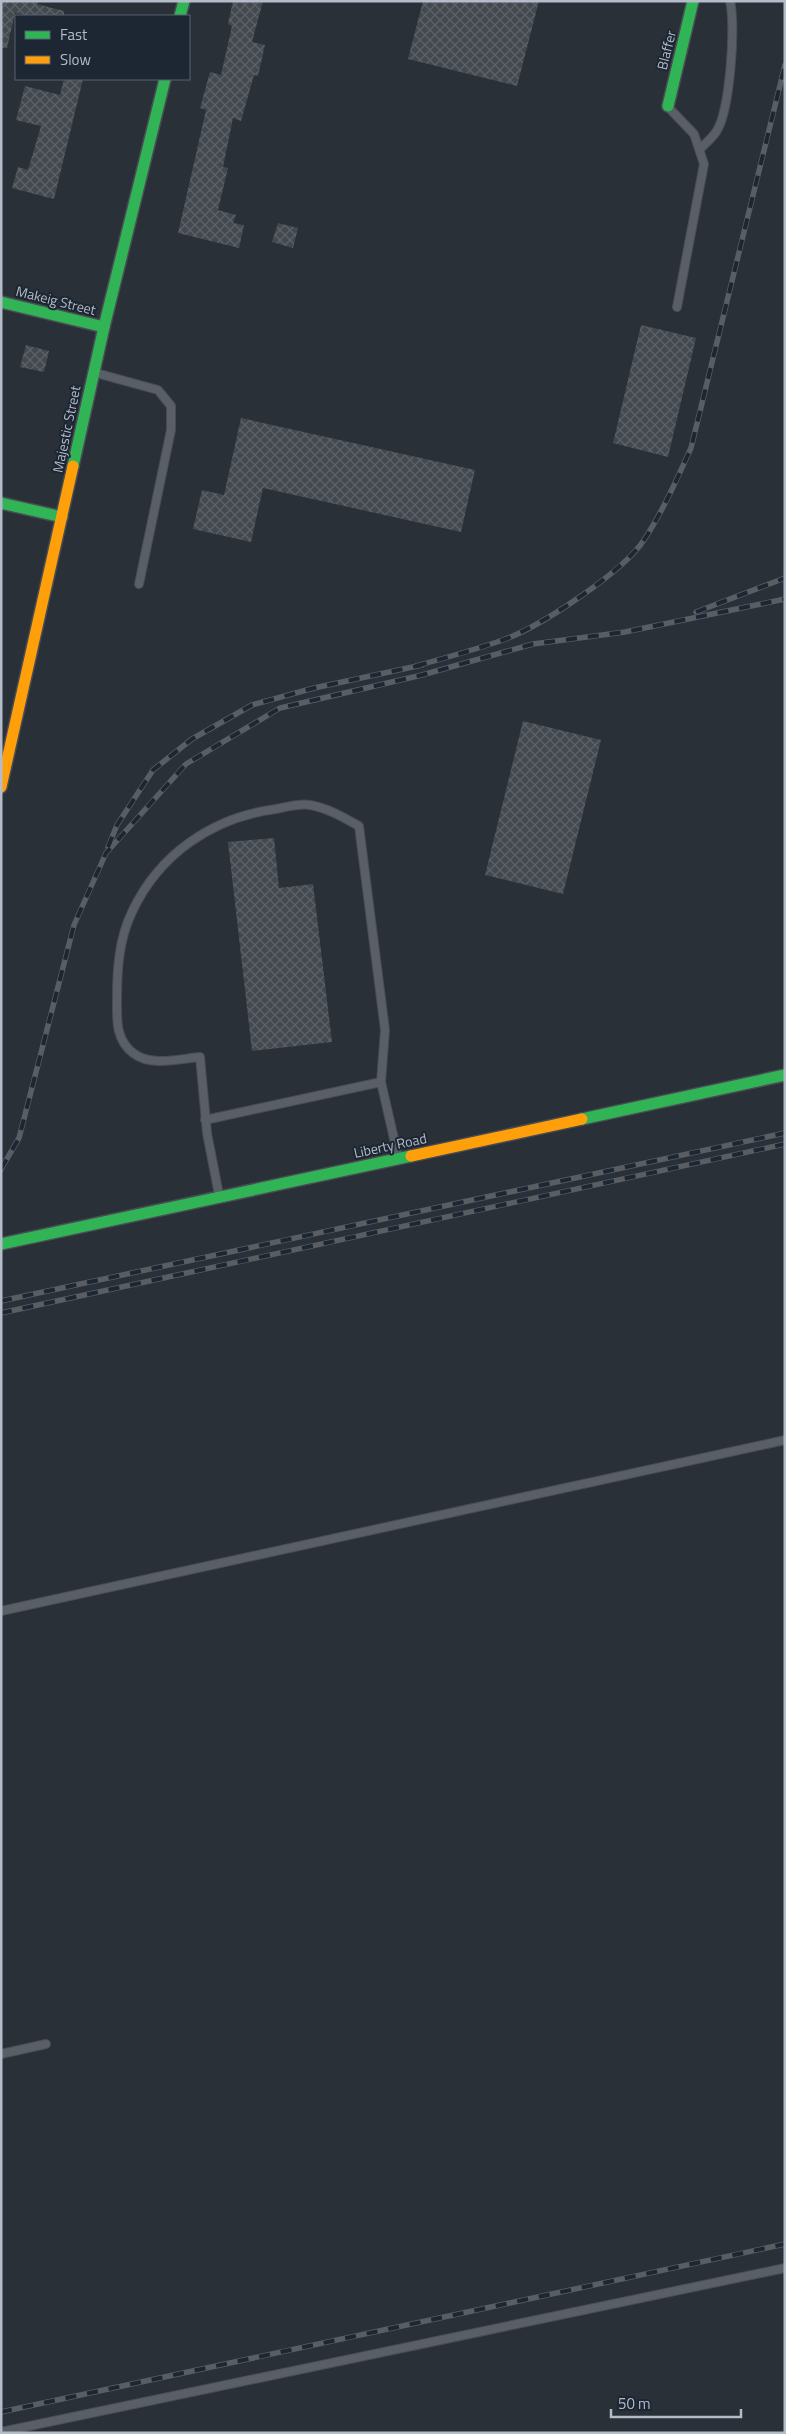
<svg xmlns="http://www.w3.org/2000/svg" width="786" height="2434" font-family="'Titillium Web',sans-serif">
<defs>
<pattern id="building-cross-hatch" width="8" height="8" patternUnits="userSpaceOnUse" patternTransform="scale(1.25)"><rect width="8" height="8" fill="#444950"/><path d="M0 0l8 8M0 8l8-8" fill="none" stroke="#5d6168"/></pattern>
</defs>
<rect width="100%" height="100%" fill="#2a3038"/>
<g fill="url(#building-cross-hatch)">
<polygon points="1,1 38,1 37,4 64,11 64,16 30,16 15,13 7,48 1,48"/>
<polygon points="233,1 263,1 252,42 265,45 258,76 254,75 241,121 233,118 223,167 228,168 218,210 236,215 233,223 244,225 239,248 178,233 206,110 200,108 210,72 221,75 232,26 228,24"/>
<polygon points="423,1 539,1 517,86 408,59"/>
<polygon points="64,79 83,79 54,199 12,188 18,167 28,170 41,126 16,120 25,86 60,95"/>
<polygon points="278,223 298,228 293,248 272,242"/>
<polygon points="641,325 696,338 668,457 613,443"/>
<polygon points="26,345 49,351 44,372 20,367"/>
<polygon points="241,418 475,470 461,532 263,488 251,542 193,529 202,490 224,495"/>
<polygon points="523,721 601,740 563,894 485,875"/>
<polygon points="274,838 279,888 313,884 332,1042 252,1051 228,842"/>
</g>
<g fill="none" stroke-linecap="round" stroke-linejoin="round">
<g stroke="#484c53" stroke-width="10">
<g id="lane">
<polyline points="669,108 694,134 704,164 677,307"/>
<path d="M700,149c5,-5 12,-11 16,-17 14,-20 20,-107 14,-131"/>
<polyline points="96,373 158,390 171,406 171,430 139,584"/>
<polyline points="205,1120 381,1082"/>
<path d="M219,1195l-12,-62 -7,-76c-21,2 -49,10 -67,-4 -18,-14 -16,-35 -16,-55 0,-29 2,-59 15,-86 27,-58 81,-95 144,-103 11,-2 24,-6 34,-4 18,3 34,13 49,21l26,204 -4,52 17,74"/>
<polyline points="1,1611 785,1440"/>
<polyline points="1,2054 46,2044"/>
<polyline points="1,2432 785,2268"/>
</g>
</g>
<g stroke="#484c53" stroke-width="14">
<g id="fast">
<polyline points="180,16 184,1"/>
<polyline points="668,106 693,1"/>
<polyline points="1,302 104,327"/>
<polyline points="73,466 104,327 165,79"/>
<polyline points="1,503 62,517"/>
<polyline points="582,1119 785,1075"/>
<polyline points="1,1244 411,1156"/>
</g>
</g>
<g stroke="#484c53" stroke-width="14">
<g id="slow">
<polyline points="1,787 73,466"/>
<polyline points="411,1156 582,1119"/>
</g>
</g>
<use href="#lane" stroke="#5a5e66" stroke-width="8"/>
<use href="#fast" stroke="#30b455" stroke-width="11"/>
<use href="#slow" stroke="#ff9f0a" stroke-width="11"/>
<g stroke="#595d64" stroke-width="5.5">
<g id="rail">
<polyline points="696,612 785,578"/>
<path d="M416,666c29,-8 58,-16 87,-26 37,-13 120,-68 141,-100 19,-29 33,-61 47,-92l94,-383"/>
<polyline points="108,847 117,825 153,770 192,739 252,705 314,688 422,665"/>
<polyline points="1,1169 19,1138 74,925 106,853 186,764 280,708 422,675 533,644 625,632 785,599"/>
<polyline points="1,1301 785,1133"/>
<polyline points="1,1313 785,1144"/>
<polyline points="1,2412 785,2244"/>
</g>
</g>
<use href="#rail" stroke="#1d2633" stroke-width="4" stroke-dasharray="11" stroke-linecap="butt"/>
</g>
<g text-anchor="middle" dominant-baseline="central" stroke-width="4" stroke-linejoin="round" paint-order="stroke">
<g font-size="14" fill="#b4bcc9" stroke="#1d2633">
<text transform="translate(666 50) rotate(-76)">Blaffer</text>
<text transform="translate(56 300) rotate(14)">Makeig Street</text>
<text transform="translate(66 429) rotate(-78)">Majestic Street</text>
<text transform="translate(390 1145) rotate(-12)">Liberty Road</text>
</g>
</g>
<rect width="786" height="2434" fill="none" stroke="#b4bcc9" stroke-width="5"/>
<rect x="15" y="15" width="175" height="65" fill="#1d2633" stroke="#59626f"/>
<rect x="25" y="31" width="25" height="8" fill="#30b455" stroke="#59626f"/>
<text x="60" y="40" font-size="15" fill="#b4bcc9">Fast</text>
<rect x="25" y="56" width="25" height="8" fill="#ff9f0a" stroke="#59626f"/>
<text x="60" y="65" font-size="15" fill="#b4bcc9">Slow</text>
<path d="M611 2409v8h130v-8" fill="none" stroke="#b4bcc9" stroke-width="2.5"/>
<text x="618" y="2409" font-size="15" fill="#b4bcc9" stroke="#1d2633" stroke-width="4" paint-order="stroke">50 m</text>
</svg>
